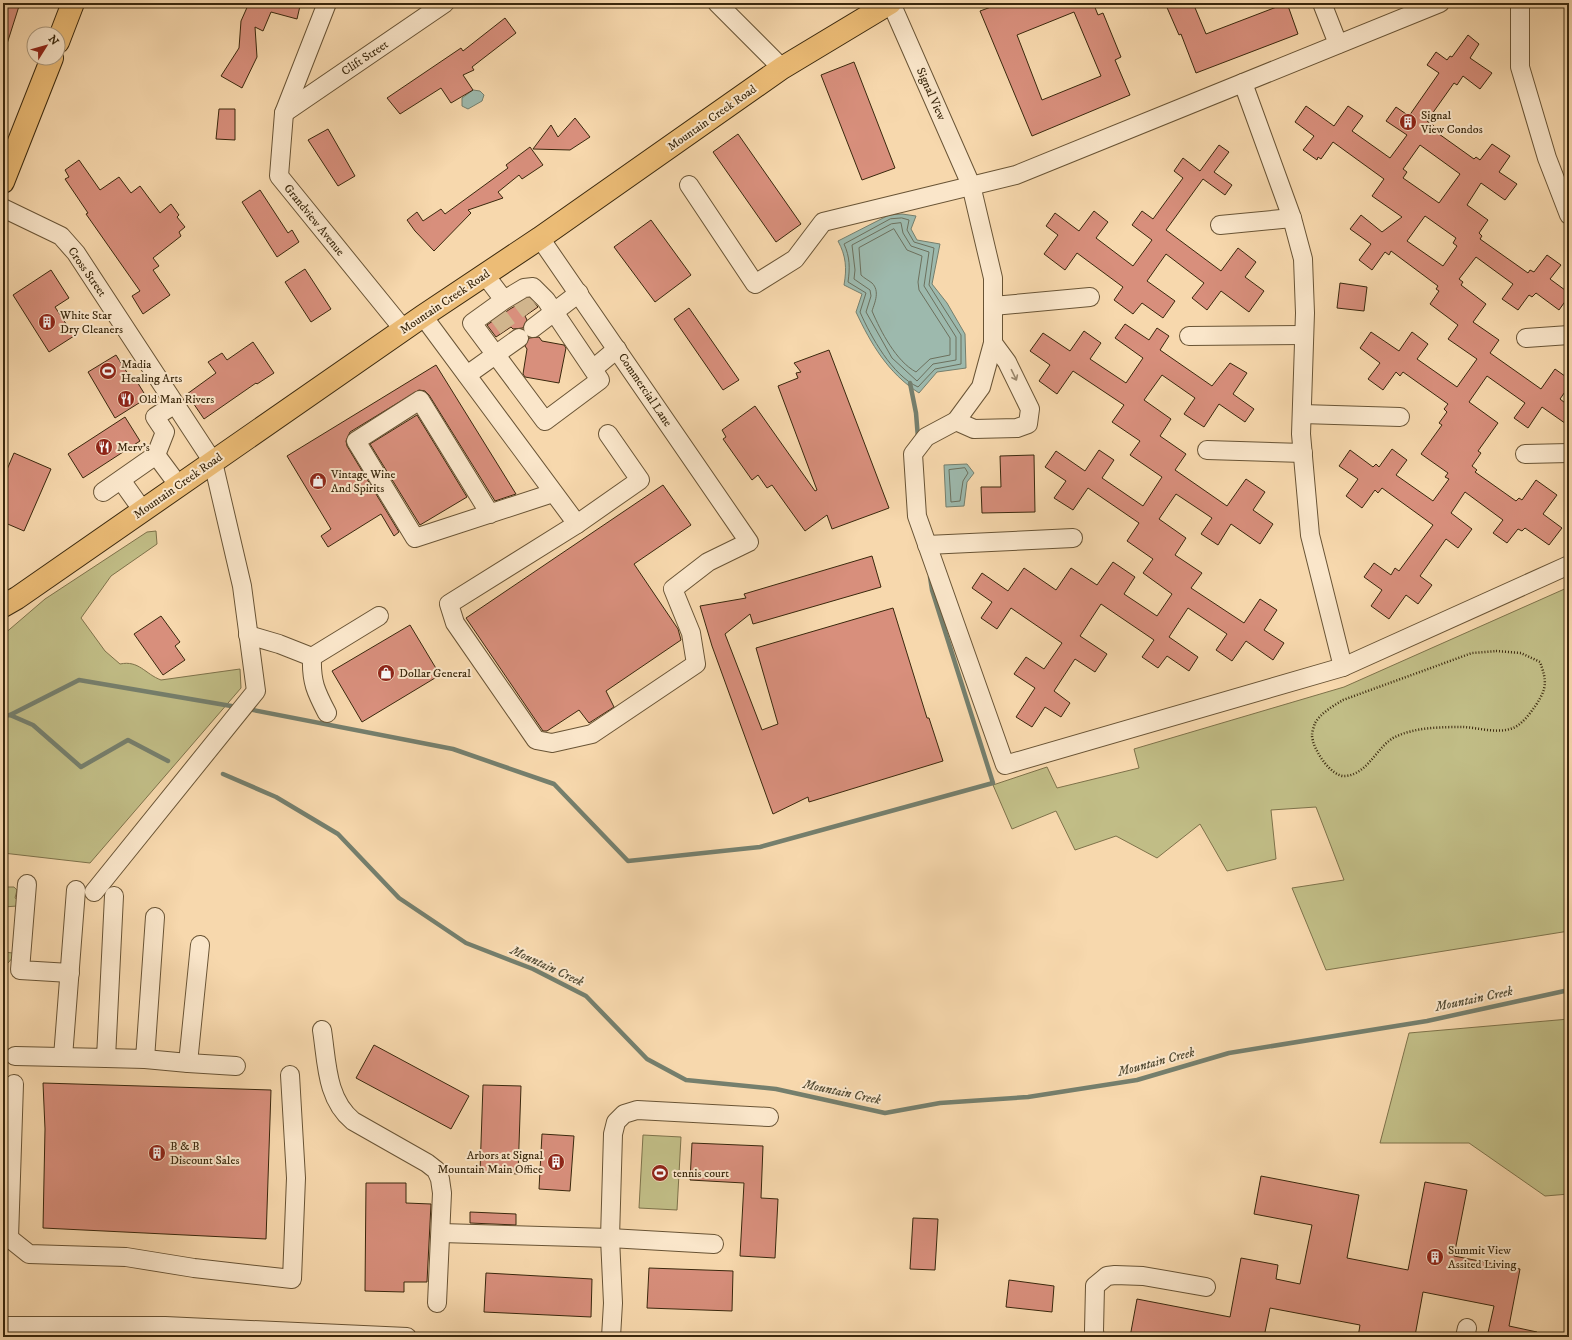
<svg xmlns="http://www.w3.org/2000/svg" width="1572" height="1340" font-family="'IM FELL DW Pica',serif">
<rect width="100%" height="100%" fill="#f7d8ad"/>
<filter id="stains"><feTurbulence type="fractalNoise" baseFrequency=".005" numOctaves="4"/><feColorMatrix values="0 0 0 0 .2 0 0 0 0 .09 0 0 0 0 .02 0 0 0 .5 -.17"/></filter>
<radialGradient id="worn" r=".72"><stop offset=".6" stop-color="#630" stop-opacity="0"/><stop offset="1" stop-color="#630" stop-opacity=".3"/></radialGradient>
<g fill="#c1bd86" stroke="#7e724a">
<path d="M156,531l1,13 -46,32 -30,42 24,33 15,13c19,-4 25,10 41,16l79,-11 1,19 -151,175 -87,-10v-218l42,-36 102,-67z"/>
<polygon points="1569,587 1569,931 1326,970 1292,888 1344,880 1316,807 1271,810 1276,859 1227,871 1200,824 1157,858 1116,836 1075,850 1056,811 1012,829 993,785 1047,767 1057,788 1139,768 1134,749 1344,687"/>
<polygon points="3,887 14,887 17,890 15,898 18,900 17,906 4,907 3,919"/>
<polygon points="3,952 13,953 14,956 8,963 3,963"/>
<polygon points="1569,1019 1569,1194 1545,1196 1469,1143 1380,1143 1409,1033"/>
<polygon points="643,1135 681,1137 677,1210 639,1208"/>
</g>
<g fill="#9db9ad" stroke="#757f6d">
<polygon points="473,90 480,91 484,95 482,101 468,109 462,106 462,98"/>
<path d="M902,214l14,2 -5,13 6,11 23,4 -8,40 15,19 18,31 1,34 -29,4 -18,21c-31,-20 -48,-49 -63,-81l6,-18 -18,-9c3,-17 2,-29 -6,-44l51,-26z"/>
<polygon points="967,464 974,473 967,482 964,506 946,507 944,465"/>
</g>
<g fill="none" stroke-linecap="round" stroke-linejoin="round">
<g stroke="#6c705d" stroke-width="1">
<path d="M902,218l7,2 -2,10 7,12 20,6 -5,37 32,50v29l-26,5 -17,18c-26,-12 -47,-50 -58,-75l6,-19 -18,-11c2,-14 2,-25 -4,-38l46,-25z"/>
<polygon points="901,223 903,233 911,246 929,252 924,286 956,337 956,360 933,364 917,381 892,358 866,312 871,296 870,290 854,279 855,270 852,245 891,224"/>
<path d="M894,229l13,21 15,6 -4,26 1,8 31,48v17l-20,4 -14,13c-20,-11 -35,-40 -44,-61 3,-9 8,-20 0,-28 -4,-3 -8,-5 -11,-8l-2,-27z"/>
<polygon points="965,468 968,473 963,481 960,501 951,502 949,470"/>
</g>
<g stroke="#757f6d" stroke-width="4.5">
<polyline points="910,383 916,413 918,438"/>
<polyline points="248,709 453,749 554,784 628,861 760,847 993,783 932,590 930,577"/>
<polyline points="10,715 33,725 81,767 128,740 168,761"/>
<polyline points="3,716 10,715 79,680 237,707"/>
<polyline points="223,774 276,797 338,834 399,898 466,943 533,969 586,996 647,1059 686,1080 776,1089 885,1113 940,1103 1028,1097 1137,1080 1229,1053 1427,1021 1569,990"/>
</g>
</g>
<g fill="#d88f7c" stroke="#3a280d" fill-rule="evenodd">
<polygon points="3,3 20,3 6,47 3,46"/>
<polygon points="249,3 293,3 300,6 297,19 271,12 263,31 255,27 257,57 242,88 221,76 239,48 241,21"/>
<path d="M1002,3h94l-2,2 4,10 5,-2 18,44 -6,3 15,35 -98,41 -52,-125zM1074,12l27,64 -59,24 -25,-65z"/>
<polygon points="1165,3 1193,3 1206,34 1287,3 1298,34 1196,73 1181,34 1179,35"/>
<polygon points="505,18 516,33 472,67 474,70 463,75 473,90 451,103 441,88 400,114 387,98 461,48 463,51"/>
<path d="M1468,35l11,9 -9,14 22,15 -12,16 -17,-13 -6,9 -3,-2 -27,38 7,5 -2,3 42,30 2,-2 4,3 12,-16 18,12 -11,16 18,12 -12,16 -24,-17 -14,22 21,15 -9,13 3,3 -2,3 48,34 2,-3 4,2 13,-17 14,10 -11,14 19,14v3l-10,14 -23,-17 -4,4 -3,-2 -11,15 -16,-11 11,-15 -37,-27 -17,22 4,3 -2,3 25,19 -13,18 26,18 -9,13 51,36 14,-20 14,10v7l-9,13 9,7v20l-27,-19 -14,21 -14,-10 11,-15 -38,-27 -18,26 29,21 -20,28 3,2 -9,13 5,4 -2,2 41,29 3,-3 3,2 14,-20 21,15 -14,19 19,14 -13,17 -24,-17 -3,3 -4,-2 -11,14 -14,-10 10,-13 -38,-28 -14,21 21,16 -14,19 -12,-9 -26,37 12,9 -14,19 -12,-9 -17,24 -18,-13 11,-16 -18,-13 10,-14 17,12 4,-7 4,3 34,-46 -51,-37 -4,5 -3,-3 -13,18 -16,-12 12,-17 -19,-13 11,-16 23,17 3,-3 3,3 13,-18 15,11 -11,15 37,26 16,-22 -4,-2 3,-4 -27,-19 21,-29 -3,-2 8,-11 -3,-3 4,-5 -45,-32 -3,4 -4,-4 -13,18 -15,-11 12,-16 -20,-15 11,-16 28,19 13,-19 16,12 -11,15 40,28 20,-28 -29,-20 10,-14 -28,-21 9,-13 -3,-2 2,-3 -47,-35 -2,4 -4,-3 -13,18 -13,-10 12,-16 -21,-15 11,-14 21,17 20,-15 -30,-21 12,-17 -51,-37 -12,17 -3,-2 -1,3 -14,-10 11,-14 -19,-14 11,-16 28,20 14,-20 15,10 -11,15 38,27 17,-23 -21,-14 10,-14 13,9 30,-43 -12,-8 9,-13 11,8 3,-4 2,1zM1420,145l40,29 -21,29 -36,-25 4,-6 -4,-3zM1425,216l31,22 -3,5 4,3 -14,20 -36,-25z"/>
<polygon points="854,62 895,168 862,180 821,75"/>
<polygon points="219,109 235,109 235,140 216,139"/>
<polygon points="575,118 590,137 570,150 533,149 551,125 558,137"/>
<polygon points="328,129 355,176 338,186 308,140"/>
<polygon points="738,134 801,224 776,242 713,152"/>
<polygon points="1219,145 1229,152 1214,172 1232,185 1225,195 1203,179 1166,230 1221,271 1238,248 1256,262 1245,277 1264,291 1249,312 1221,291 1207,310 1192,298 1204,283 1166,254 1147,281 1175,301 1163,318 1142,303 1133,314 1114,300 1123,287 1077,253 1065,270 1044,254 1058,235 1046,226 1055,213 1079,231 1094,211 1108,222 1096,238 1133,266 1152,240 1132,225 1142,211 1153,219 1183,178 1174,171 1183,158 1200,171"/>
<polygon points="530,147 543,165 522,179 519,175 498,192 503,198 468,210 471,213 434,251 415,231 407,220 417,212 423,221 441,209 445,214 508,168 506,165"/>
<polygon points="79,160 100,190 119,177 131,193 140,186 160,213 171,204 179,215 177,217 185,227 179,232 181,236 153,258 159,266 153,270 170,295 143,314 132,296 140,291 86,214 88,213 65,179 69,177 65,170"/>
<polygon points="260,190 288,233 292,230 299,242 277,257 242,202"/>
<polygon points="651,220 691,275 655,302 614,247"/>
<polygon points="305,269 331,309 311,322 285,282"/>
<polygon points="51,270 69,298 55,307 74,336 49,352 13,295"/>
<polygon points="1340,283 1367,287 1364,311 1337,308"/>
<polygon points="529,298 538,307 525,316 527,320 523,328 513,329 511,327 496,337 487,325 510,309"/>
<polygon points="689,308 739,380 723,390 674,319"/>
<polygon points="1125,324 1149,340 1157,328 1169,336 1160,350 1212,386 1230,363 1247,373 1233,394 1254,409 1245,422 1219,404 1204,427 1184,414 1195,398 1162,375 1144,400 1171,419 1160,436 1186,454 1175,470 1227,506 1246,479 1265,492 1253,510 1273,524 1260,544 1231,524 1218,545 1201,534 1212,518 1176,494 1159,519 1186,538 1175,555 1202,573 1191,588 1244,623 1260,599 1277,610 1264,630 1284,643 1273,660 1246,641 1232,661 1216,650 1227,634 1188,608 1169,637 1198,657 1189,671 1167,656 1158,668 1142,657 1154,640 1101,604 1080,636 1107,654 1095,672 1075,659 1054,691 1070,703 1061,717 1045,707 1032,727 1016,717 1035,688 1014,674 1026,657 1044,669 1062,643 1011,608 997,629 981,618 992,602 972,588 982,573 1008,591 1024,568 1056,590 1071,568 1097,585 1113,562 1135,577 1124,594 1157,616 1172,594 1143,573 1153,559 1127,541 1139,523 1088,488 1073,510 1054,498 1066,481 1045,467 1056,451 1085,471 1099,450 1114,460 1102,478 1143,506 1162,477 1130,455 1140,441 1112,422 1124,405 1073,371 1057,394 1039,381 1050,365 1030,351 1043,333 1070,351 1084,331 1101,343 1090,359 1126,383 1143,358 1115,338"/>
<polygon points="539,337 542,341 564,345 566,348 559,383 525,377 523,374 527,349 525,346 529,338"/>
<polygon points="253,342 274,373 257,384 256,383 204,419 187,394 216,373 208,362 222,353 227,360"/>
<polygon points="829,350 889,508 832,529 827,515 805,531 772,485 767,488 758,475 752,480 723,439 726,437 722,430 755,406 815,491 817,490 778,386 798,378 796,373 801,372 794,363"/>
<polygon points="116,355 133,382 136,380 147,398 115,418 88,372"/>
<polygon points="436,365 516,494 495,501 429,395 425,391 419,390 350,432 346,441 347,446 399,532 394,536 381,514 328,547 321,536 331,529 287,456"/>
<polygon points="417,415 467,497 420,525 370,444"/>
<polygon points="125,417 140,441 83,478 68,454"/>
<polygon points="14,453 51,469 24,531 3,522 3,479"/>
<polygon points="1034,455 1035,512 982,513 981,487 1001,487 1000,456"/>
<polygon points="663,485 691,525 634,564 678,629 681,640 606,691 614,707 589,723 579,710 547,731 543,731 466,618"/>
<polygon points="872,556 881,587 753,624 750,614 725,634 762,730 778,724 756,648 893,608 927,718 929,718 943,761 809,802 808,797 773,814 712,646 700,606 746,598 744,594"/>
<polygon points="161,616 180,642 175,646 185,660 163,675 134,634"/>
<polygon points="410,625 440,675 362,722 332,671"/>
<polygon points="374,1045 469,1096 451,1129 356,1078"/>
<polygon points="43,1083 271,1090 266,1239 43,1228 45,1129"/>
<polygon points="483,1085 521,1086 518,1174 480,1172"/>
<polygon points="542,1134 574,1136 570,1191 539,1189"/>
<polygon points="692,1143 763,1146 761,1198 778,1199 775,1258 740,1256 744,1183 690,1180"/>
<polygon points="1261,1176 1359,1195 1347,1258 1408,1270 1425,1182 1467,1190 1454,1256 1520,1269 1509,1326 1537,1332 1536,1337 1487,1337 1494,1306 1423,1292 1415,1336 1398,1333 1397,1337 1358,1337 1360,1325 1270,1308 1264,1337 1130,1337 1137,1299 1230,1317 1241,1258 1278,1265 1276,1279 1300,1284 1312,1225 1254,1214"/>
<polygon points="366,1183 406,1183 406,1203 431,1204 427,1282 404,1282 404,1292 365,1291"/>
<polygon points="470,1212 516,1214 516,1225 470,1223"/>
<polygon points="913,1218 938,1219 935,1270 910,1269"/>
<polygon points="649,1268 733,1271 732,1311 647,1308"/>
<polygon points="486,1273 592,1279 591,1317 484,1312"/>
<polygon points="1009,1280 1054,1286 1052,1312 1006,1307"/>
</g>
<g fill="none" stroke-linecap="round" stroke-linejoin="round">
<g stroke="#d1b58d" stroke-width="18" stroke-dasharray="18 9" stroke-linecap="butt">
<polyline points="520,299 530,312"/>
<polyline points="497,314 508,329"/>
</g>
<g stroke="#695435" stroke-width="20">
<g id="minor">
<polyline points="327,3 284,113 279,176 404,330"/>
<polyline points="717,3 782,68"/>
<polyline points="891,3 971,185 993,278 993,343 981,387 956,421 926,437 913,454 917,516 1005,765 1343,667 1569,565"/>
<polyline points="1322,3 1338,44"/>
<polyline points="1520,3 1520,67 1547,158 1569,215"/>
<polyline points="1243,83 1292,218 1303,259 1305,313 1301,434 1310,535 1343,667"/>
<polyline points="284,113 445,3"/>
<polyline points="689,185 755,284 795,259 823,222 1016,175 1440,3"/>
<polyline points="3,208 61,236 76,253 213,462 242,586 256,691 94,892"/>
<polyline points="1220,225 1292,218"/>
<polyline points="540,238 749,542 708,562 673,589 691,633 696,664 592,734 552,743 536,740 455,623 449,604 577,524"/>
<polyline points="485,275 504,300 472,323 545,421 600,380 546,300 533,287 524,288 504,300"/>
<polyline points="993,306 1090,297"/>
<polyline points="423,316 577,524 640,480 608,434"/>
<polyline points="533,328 579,293"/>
<polyline points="1189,336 1304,335"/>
<polyline points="1526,338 1569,335"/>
<polyline points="593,369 617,349"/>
<polyline points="467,375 519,338"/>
<polyline points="1302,414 1400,417"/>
<polyline points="956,421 974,429 1017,428 1028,424 1030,409 1007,362 993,343"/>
<polyline points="1207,450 1303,453"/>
<polyline points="1525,454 1569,453"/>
<polyline points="156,455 179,486"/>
<polyline points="121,480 143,511"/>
<polyline points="103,492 156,455 165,432 155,417 175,404"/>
<polyline points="490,514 420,400 356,441 415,538 553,493"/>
<polyline points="927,545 1073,538"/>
<path d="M248,635l31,9 33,13c-1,25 4,35 15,56"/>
<polyline points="312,657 379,616"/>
<polyline points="27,884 20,970 70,973"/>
<path d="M322,1030c5,32 4,69 31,91l74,42 9,7 4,9 2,14 -5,110"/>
<polyline points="15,1056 106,1058 114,896"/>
<polyline points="63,1057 76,890"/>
<polyline points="106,1058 145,1059 155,917"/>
<polyline points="145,1059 188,1063 200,945"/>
<polyline points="188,1063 236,1066"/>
<polyline points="441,1233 610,1238 714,1244"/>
<polyline points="3,1238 9,1238 29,1254 126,1257 194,1268 292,1279 296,1178 290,1075"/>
<polyline points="9,1238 14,1084"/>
<polyline points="3,1326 165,1326 407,1337"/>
<polyline points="611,1337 613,1303 610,1238 613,1134 616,1122 624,1114 637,1110 769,1117"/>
<polyline points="1095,1337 1094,1331 1095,1286 1107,1276 1115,1275 1143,1276 1206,1287"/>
<polyline points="1465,1337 1467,1328"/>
</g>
</g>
<g stroke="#3a280d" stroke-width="24">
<g id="major">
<polyline points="58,42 73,3"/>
<polyline points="3,182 52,58"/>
<polyline points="3,606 17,598 423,316 540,238 782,68 890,3"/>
</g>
</g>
<path stroke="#3a280d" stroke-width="2.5" stroke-dasharray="1 2" stroke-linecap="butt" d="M1496,651l25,2 19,9c7,19 7,26 -4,43 -6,8 -13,19 -23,23 -15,6 -33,0 -49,-1 -21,0 -49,0 -69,10 -18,9 -26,36 -49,39 -15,2 -34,-28 -34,-41 0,-3 2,-9 3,-12 6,-10 18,-17 28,-23l129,-47z"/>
<use href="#minor" stroke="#fae6ca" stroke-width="18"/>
<use href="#major" stroke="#ecbc76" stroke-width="22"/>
</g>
<defs><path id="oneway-shaft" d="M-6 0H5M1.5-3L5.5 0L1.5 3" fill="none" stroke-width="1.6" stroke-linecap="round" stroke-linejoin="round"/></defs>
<use stroke="#9a876c" href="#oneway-shaft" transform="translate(1014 375) rotate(64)"/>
<defs>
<g id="building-disc" transform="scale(0.9)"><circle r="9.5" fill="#8f2418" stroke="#fae6ca"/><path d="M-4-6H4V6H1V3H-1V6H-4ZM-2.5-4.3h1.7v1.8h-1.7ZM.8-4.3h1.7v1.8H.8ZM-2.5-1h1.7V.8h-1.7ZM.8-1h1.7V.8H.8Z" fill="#fff"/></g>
<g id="stadium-disc" transform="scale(0.9)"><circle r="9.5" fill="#8f2418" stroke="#fae6ca"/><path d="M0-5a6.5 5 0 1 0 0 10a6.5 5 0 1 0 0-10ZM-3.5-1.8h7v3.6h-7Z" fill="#fff"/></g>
<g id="restaurant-disc" transform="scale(0.9)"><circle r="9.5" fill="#8f2418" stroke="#fae6ca"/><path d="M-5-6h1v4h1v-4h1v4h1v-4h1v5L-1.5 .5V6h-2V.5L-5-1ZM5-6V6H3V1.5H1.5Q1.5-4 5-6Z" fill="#fff"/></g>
<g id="shop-disc" transform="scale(0.9)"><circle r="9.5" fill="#8f2418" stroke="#fae6ca"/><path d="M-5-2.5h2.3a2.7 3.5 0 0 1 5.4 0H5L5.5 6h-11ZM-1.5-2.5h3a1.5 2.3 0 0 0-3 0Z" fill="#fff"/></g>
</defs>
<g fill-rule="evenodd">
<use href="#building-disc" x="1408" y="122"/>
<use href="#building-disc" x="47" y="322"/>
<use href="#stadium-disc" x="108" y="371"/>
<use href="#restaurant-disc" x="126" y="399"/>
<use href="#restaurant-disc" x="104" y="447"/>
<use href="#shop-disc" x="318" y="481"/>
<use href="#shop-disc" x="386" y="673"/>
<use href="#building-disc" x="157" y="1153"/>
<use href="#building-disc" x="556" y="1162"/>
<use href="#stadium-disc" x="660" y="1173"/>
<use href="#building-disc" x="1435" y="1257"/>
</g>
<g text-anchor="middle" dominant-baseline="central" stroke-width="4" stroke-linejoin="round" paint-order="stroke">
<g font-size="12" fill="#3a280d" stroke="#fae6ca">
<text transform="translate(365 58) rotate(-34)">Clift Street</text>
<text transform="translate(931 94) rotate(66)">Signal View</text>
<text transform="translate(712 118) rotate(-35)">Mountain Creek Road</text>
<text transform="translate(314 220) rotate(51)">Grandview Avenue</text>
<text transform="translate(87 272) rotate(55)">Cross Street</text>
<text transform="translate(445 302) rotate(-34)">Mountain Creek Road</text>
<text transform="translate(645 390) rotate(56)">Commercial Lane</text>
<text transform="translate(178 486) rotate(-35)">Mountain Creek Road</text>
</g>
<g font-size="12" fill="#3a280d" stroke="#fae6ca" text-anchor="start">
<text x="1421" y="115">Signal<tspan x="1421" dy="14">View Condos</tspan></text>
<text x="60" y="315">White Star<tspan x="60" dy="14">Dry Cleaners</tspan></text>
<text x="121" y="364">Madia<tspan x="121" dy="14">Healing Arts</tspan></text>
<text x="139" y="399">Old Man Rivers</text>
<text x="117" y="447">Merv's</text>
<text x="331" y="474">Vintage Wine<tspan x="331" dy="14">And Spirits</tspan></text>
<text x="399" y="673">Dollar General</text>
<text x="170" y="1146">B &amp; B<tspan x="170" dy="14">Discount Sales</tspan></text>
<text x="543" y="1155" text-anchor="end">Arbors at Signal<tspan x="543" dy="14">Mountain Main Office</tspan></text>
<text x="673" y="1173">tennis court</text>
<text x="1448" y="1250">Summit View<tspan x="1448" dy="14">Assited Living</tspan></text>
</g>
<g font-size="13" font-style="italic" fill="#534c35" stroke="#fae6ca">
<text transform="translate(547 966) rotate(25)">Mountain Creek</text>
<text transform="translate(1474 999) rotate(-12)">Mountain Creek</text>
<text transform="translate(1156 1062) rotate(-15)">Mountain Creek</text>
<text transform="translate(842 1092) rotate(12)">Mountain Creek</text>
</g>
</g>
<rect width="1572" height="1340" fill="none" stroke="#f7d8ad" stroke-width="16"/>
<rect x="4" y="4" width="1564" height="1332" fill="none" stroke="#3a280d" stroke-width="2"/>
<rect x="8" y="8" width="1556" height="1324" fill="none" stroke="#3a280d"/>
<g transform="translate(46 46) rotate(53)"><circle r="19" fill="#fae6ca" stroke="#ad9a7e"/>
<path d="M0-3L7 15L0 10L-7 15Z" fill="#8f2418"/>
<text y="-6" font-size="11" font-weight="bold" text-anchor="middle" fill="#3a280d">N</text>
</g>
<rect width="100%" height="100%" filter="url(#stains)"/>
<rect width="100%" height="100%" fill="url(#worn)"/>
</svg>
